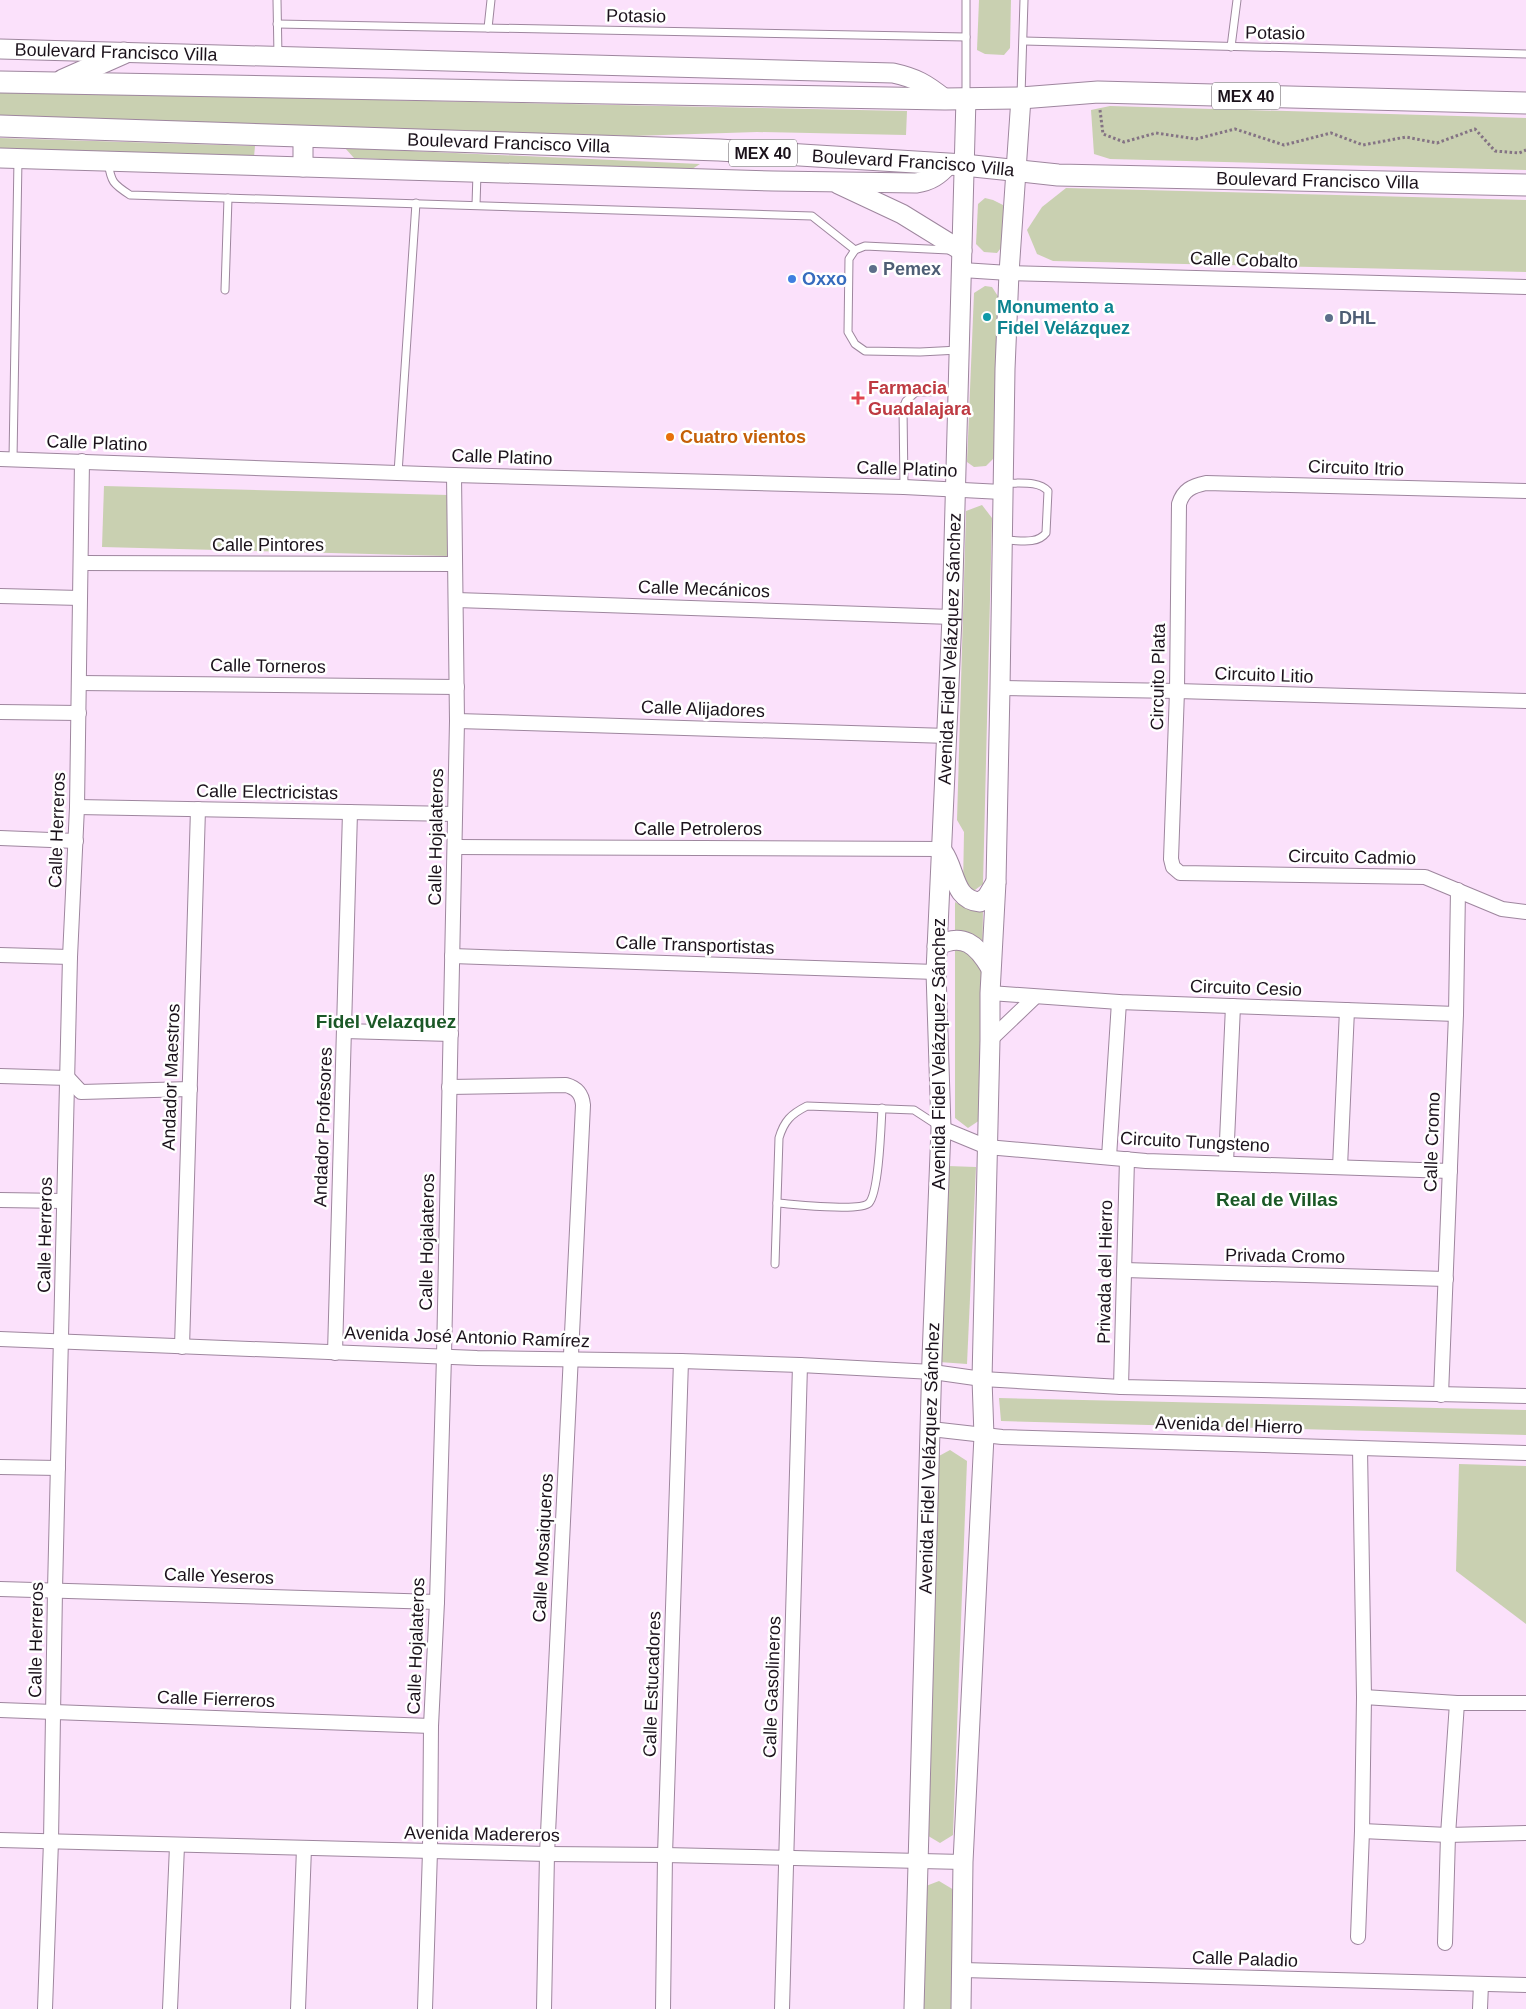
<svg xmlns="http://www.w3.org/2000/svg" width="1526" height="2009" font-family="Helvetica,sans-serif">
<rect width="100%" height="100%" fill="#fbe1fb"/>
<g fill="#c9d0b1">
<polygon points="979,0 1011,0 1010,48 1004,55 985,54 977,50"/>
<polygon points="0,92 907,111 906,135 757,132 632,136 0,117"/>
<polygon points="1110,106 1526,118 1526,170 1110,159 1094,154 1091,110"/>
<polygon points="0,138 255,146 254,157 0,149"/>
<polygon points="345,148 700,164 689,171 354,158"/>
<polygon points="1066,188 1526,200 1526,272 1053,261 1037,254 1027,230 1042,207"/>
<polygon points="985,198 993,200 1003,205 1004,244 997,253 984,252 976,244 978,204"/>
<polygon points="985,286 992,287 1001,301 995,457 986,466 974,467 967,462 974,293"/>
<polygon points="104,486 448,495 447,556 102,547"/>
<polygon points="982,505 992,518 983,884 971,893 963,887 964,832 957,820 966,511"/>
<polygon points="955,902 967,909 983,910 980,1120 968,1128 955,1118"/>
<polygon points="948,1166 976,1167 967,1364 939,1362"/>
<polygon points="999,1398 1526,1410 1526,1435 1001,1421"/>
<polygon points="950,1450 967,1461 953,1835 940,1843 925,1834 939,1456"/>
<polygon points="1459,1464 1526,1466 1526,1624 1456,1571"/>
<polygon points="939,1881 954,1890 951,2009 923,2009 926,1886"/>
</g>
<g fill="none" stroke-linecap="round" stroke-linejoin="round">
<g stroke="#9e869e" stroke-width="9">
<g id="lane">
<polyline points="277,0 278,56"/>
<polyline points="966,0 966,97"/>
<polyline points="277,24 966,37"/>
<polyline points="488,28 491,0"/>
<polyline points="1024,41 1526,54"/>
<polyline points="1231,47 1237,0"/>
<polyline points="1021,95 1024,0"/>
<path d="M108,162c3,20 5,22 22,33l682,21 43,34"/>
<polyline points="476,205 477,173"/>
<polyline points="949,250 865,246 855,250 849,259 848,332 855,344 865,351 920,352 959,350"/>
<polyline points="225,290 228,198"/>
<polyline points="13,459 18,159"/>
<polyline points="398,473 416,203"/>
<polyline points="904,487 903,408 906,401 916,392 958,391"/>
<path d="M1004,540c14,0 33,5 42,-7l2,-42c-10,-11 -30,-7 -44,-8"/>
<path d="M777,1203c15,1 83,9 92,0 10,-11 12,-77 13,-95"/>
<path d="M775,1264l4,-126c5,-17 12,-24 28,-32l107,4 23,15"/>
</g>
</g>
<g stroke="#9e869e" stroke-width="16">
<g id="street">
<polyline points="962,270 1009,273 1526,287"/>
<polyline points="0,459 454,475 904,487 1002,492"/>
<path d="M1526,491l-320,-8c-14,3 -23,7 -27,21l-2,187 -6,168 2,8 7,6 245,4 77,32 24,3"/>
<polyline points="81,563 455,564"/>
<polyline points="0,596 80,598"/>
<polyline points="456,600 952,617"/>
<polyline points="79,683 457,687"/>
<polyline points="1000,688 1177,691 1526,701"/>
<polyline points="0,712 79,713"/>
<polyline points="457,721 948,736"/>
<polyline points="77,807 455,814"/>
<polyline points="0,838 76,841"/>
<polyline points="455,847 941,849"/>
<polyline points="0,955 70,957"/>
<polyline points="452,956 936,972"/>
<polyline points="990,993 1119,1002 1456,1014"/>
<polyline points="344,1031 451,1034"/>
<polyline points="990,1040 1035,997"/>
<polyline points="0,1076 68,1078 81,1092 190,1089"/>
<path d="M449,1087l117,-2c11,3 16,9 17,20l-36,749 -3,155"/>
<polyline points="941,1128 987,1147 1146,1161 1450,1171"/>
<polyline points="1109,1157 1119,1002"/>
<polyline points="1226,1163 1233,1006"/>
<polyline points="1340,1167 1347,1010"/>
<polyline points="0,1200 64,1201"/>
<polyline points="1124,1270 1446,1279"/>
<polyline points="0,1339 477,1358 681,1361 800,1365 933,1372 982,1379 1121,1387 1526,1396"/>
<polyline points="182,1347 198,809"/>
<polyline points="335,1353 350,812"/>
<polyline points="1121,1387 1127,1159"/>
<polyline points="1441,1395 1456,1014 1458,890"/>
<polyline points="931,1429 1002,1437 1526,1453"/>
<polyline points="0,1467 58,1468"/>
<polyline points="0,1589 437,1602"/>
<polyline points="1364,1697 1457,1703 1526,1703"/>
<polyline points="0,1710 431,1726"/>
<polyline points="1362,1831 1448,1835 1526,1833"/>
<polyline points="0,1840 547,1854 665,1855 963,1862"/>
<polyline points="1358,1937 1362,1831 1364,1697 1360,1448"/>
<polyline points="1445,1943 1448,1835 1457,1703"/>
<polyline points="963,1970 1526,1985"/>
<polyline points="45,2009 51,1841 55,1590 70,957 77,807 82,461"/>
<polyline points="170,2009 177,1846"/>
<polyline points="298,2009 304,1848"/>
<polyline points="425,2009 430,1851 431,1726 437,1602 444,1356 457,721 454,475"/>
<polyline points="663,2009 665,1855 681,1361"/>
<polyline points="782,2009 800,1365"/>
<polyline points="1480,2009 1481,1984"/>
</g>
</g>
<g stroke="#9e869e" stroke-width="21">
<g id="secondary">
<path id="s1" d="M0,49l893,24c23,5 33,11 52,26"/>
<path d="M0,158l773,23 143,2c15,-2 23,-8 33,-19"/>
<polyline points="303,167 303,136"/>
<polyline points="838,184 902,214 962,251"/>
<path d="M943,852c13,18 10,48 37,50l7,-5 9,-15"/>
<path d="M937,946c26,-14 40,-1 53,21"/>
<path id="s2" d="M914,2009l18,-651 9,-230 -5,-156 16,-355 14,-519"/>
<polyline points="961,2009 963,1862 984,1436 982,1379 990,1040 990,993 996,882 1000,688 1005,369 1009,273 1021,98"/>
</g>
</g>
<g stroke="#9e869e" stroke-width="23">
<g id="primary">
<polyline points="63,80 124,53"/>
<polyline points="0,82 945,99 1021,98 1098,92 1526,103"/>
<path id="s3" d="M0,126l719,24 245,15 94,10 468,10"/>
</g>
</g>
<polyline stroke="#847384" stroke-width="3" stroke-dasharray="2.5 2.5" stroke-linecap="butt" points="1100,110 1103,134 1124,142 1156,133 1196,139 1235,129 1284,145 1331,133 1363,145 1406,137 1437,143 1475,129 1495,151 1519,153 1526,150"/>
<use href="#lane" stroke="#fff" stroke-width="7"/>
<use href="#street" stroke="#fff" stroke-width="14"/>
<use href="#secondary" stroke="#fff" stroke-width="19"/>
<use href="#primary" stroke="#fff" stroke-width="21"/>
</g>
<g fill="#5c6f8a" stroke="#fff" stroke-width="2">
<circle cx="873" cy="269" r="5"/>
<circle cx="1329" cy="318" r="5"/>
</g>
<circle fill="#3f7fe0" stroke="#fff" stroke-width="2" cx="792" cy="279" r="5"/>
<circle fill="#0f9aa8" stroke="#fff" stroke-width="2" cx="987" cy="317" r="5"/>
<path fill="#e0444e" stroke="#fff" stroke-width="2" d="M855.5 390.5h5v5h5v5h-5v5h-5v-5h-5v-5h5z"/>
<circle fill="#e8710a" stroke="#fff" stroke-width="2" cx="670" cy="437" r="5"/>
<g text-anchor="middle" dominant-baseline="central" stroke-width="5" stroke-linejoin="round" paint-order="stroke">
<g fill="#fff" stroke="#5f595f" stroke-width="1">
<rect x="1212" y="82.5" width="68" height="27" rx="4"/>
<rect x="729" y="139.5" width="68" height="27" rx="4"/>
</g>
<g font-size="16" font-weight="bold" fill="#1b121b">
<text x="1246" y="96">MEX 40</text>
<text x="763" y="153">MEX 40</text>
</g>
<g font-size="18" fill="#1b121b" stroke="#fff">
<text transform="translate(636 16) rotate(1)">Potasio</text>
<text transform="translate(1275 33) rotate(1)">Potasio</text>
<text stroke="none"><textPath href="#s1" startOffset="116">Boulevard Francisco Villa</textPath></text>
<text stroke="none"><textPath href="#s3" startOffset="509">Boulevard Francisco Villa</textPath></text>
<text stroke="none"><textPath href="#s3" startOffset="914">Boulevard Francisco Villa</textPath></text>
<text stroke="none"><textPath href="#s3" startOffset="1319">Boulevard Francisco Villa</textPath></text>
<text transform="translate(1244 260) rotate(2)">Calle Cobalto</text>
<text transform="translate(97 443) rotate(2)">Calle Platino</text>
<text transform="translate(502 457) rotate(2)">Calle Platino</text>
<text transform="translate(1356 468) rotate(2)">Circuito Itrio</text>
<text transform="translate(907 469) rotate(2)">Calle Platino</text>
<text x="268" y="545">Calle Pintores</text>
<text transform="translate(704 589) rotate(2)">Calle Mecánicos</text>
<text stroke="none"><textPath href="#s2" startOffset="1361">Avenida Fidel Velázquez Sánchez</textPath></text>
<text transform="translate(268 666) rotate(1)">Calle Torneros</text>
<text transform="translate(1264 675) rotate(2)">Circuito Litio</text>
<text transform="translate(1158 677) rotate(-89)">Circuito Plata</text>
<text transform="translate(703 709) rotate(2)">Calle Alijadores</text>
<text transform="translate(267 792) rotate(1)">Calle Electricistas</text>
<text x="698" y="829">Calle Petroleros</text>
<text transform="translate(57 830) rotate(-88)">Calle Herreros</text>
<text transform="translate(436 837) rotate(-89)">Calle Hojalateros</text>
<text transform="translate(1352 857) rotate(1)">Circuito Cadmio</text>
<text transform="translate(695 945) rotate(2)">Calle Transportistas</text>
<text transform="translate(1246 988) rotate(2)">Circuito Cesio</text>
<text transform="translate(939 1054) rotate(-90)">Avenida Fidel Velázquez Sánchez</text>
<text transform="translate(171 1077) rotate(-88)">Andador Maestros</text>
<text transform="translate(323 1127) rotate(-88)">Andador Profesores</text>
<text transform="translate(1195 1142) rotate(3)">Circuito Tungsteno</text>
<text transform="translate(1432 1142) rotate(-88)">Calle Cromo</text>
<text transform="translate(45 1235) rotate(-89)">Calle Herreros</text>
<text transform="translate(427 1242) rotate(-89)">Calle Hojalateros</text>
<text transform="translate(1285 1256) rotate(1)">Privada Cromo</text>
<text transform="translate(1105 1272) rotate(-89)">Privada del Hierro</text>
<text transform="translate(467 1337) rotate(2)">Avenida José Antonio Ramírez</text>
<text transform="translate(1229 1425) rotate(2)">Avenida del Hierro</text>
<text stroke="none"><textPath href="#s2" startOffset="551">Avenida Fidel Velázquez Sánchez</textPath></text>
<text transform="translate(543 1548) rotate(-87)">Calle Mosaiqueros</text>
<text transform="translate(219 1576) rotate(2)">Calle Yeseros</text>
<text transform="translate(36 1640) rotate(-89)">Calle Herreros</text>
<text transform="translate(416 1646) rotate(-88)">Calle Hojalateros</text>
<text transform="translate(652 1684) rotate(-88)">Calle Estucadores</text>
<text transform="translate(772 1687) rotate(-88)">Calle Gasolineros</text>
<text transform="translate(216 1699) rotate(2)">Calle Fierreros</text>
<text transform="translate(482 1834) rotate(1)">Avenida Madereros</text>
<text transform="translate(1245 1959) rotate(2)">Calle Paladio</text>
</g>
<g font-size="18" font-weight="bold" fill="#4e5e75" stroke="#fff" text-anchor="start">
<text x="883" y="269">Pemex</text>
<text x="1339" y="318">DHL</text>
</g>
<g font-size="18" font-weight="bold" fill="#366cbe" stroke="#fff" text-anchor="start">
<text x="802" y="279">Oxxo</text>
</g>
<g font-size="18" font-weight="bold" fill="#0d838f" stroke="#fff" text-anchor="start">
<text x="997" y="307">Monumento a<tspan x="997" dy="21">Fidel Velázquez</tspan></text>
</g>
<g font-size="18" font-weight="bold" fill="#be3a42" stroke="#fff" text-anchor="start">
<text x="868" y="388">Farmacia<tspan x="868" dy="21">Guadalajara</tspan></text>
</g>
<g font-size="18" font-weight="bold" fill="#c56008" stroke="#fff" text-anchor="start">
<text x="680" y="437">Cuatro vientos</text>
</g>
<g font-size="19" font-weight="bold" fill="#1b5827" stroke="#fff">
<text x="386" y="1021">Fidel Velazquez</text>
<text x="1277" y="1199">Real de Villas</text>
</g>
</g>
</svg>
